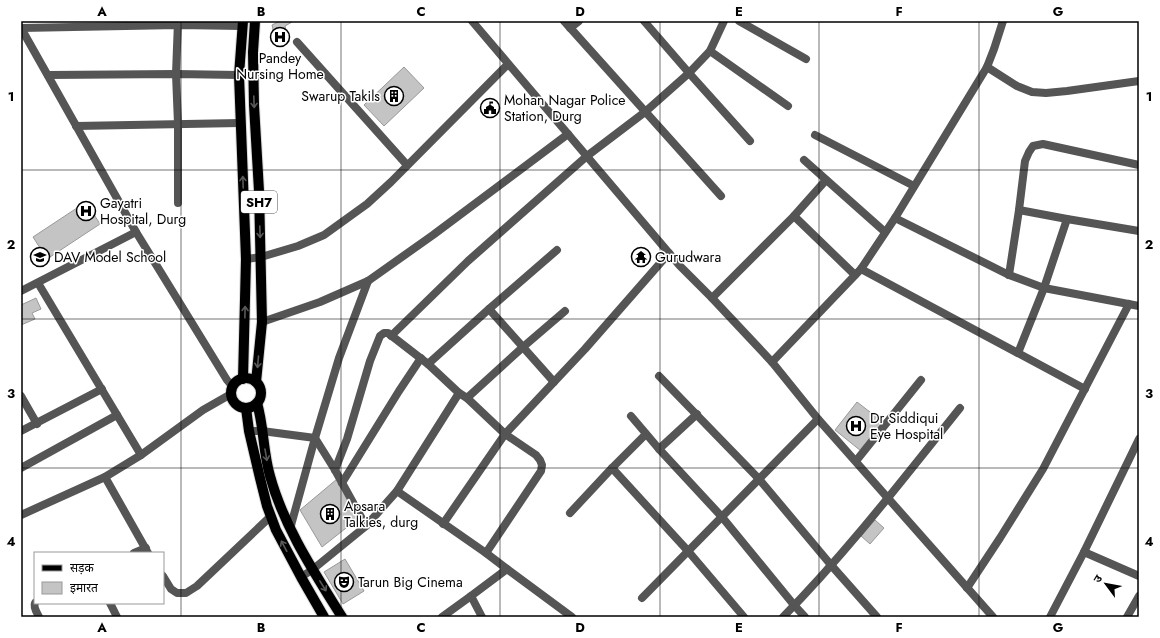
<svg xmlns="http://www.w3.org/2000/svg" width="1160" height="638" font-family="Jost,'Noto Sans Devanagari',sans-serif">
<rect width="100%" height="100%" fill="#fff"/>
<g fill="#c4c4c4" stroke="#999">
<polygon points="280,21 291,21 292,22 285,26 289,42 274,44 274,41 271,36 273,29 272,25"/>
<polygon points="404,67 424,88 384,126 364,105"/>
<polygon points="86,202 100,224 47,259 33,237"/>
<polygon points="36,298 41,309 32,313 35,319 21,325 21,305"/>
<polygon points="857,402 883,422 861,451 835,430"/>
<polygon points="337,479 360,517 322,547 300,510"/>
<polygon points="875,520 884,528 870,544 861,536"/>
<polygon points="345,559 364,591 343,604 324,572"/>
</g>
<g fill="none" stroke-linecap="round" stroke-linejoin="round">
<g stroke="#dbdbdb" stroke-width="12">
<g id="primary">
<polyline points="243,21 239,75 246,259 243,379"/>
<polyline points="255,21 253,52 254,105 259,191 262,322 256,382"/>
<circle cx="246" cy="393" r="15"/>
<path d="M257,403c7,24 6,49 13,73 14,51 44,96 72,141"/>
<polyline points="246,408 249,431 260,478 267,506 276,530 301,577 324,617"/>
</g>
</g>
<g stroke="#555" stroke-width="8">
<polyline points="178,21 176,74 178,124 178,203"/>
<polyline points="564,21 721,196"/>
<polyline points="644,21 689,73 750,141"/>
<polyline points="739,21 806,59"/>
<polyline points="21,28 136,232"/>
<polyline points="21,28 178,25 242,26"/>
<polyline points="570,28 579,21"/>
<polyline points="297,42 407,165"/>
<polyline points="710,51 788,106"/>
<polyline points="987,67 1017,86 1032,92 1046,93 1067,91 1139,81"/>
<polyline points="48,75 176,74 239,75"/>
<polyline points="76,126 240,123"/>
<polyline points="815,135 914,186"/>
<polyline points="804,160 885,232"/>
<polyline points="1019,210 1067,219 1139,231"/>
<polyline points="794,216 855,275"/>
<polyline points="895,218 1009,275 1044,288 1139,306"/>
<polyline points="246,259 261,257 298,246 324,235 367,204 391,182 508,64"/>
<polyline points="861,269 1085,389"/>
<polyline points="1009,275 1019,210 1025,161 1029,152 1033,146 1043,144 1139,165"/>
<polyline points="38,283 141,455"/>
<polyline points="21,291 136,232 227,380 233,387"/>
<polyline points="712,298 794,216 826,180"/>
<polyline points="489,309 554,382"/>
<polyline points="262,322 320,302 368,281 433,235 568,134"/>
<polyline points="391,336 468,261 587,156 645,112 689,73 710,51 724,21"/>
<polyline points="1018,353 1044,288 1067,219"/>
<polyline points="772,362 861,269 895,218 987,67 994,49 1003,21"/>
<polyline points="428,364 489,309 557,250"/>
<polyline points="659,376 759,479 831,565 877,617"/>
<polyline points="21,396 37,424"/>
<polyline points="467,398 523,347 565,311"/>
<polyline points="631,416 659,449 722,517 794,605 805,617"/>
<polyline points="21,431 102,389"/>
<polyline points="249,431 262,431 315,438 335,470 366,526"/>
<polyline points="659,449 697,414"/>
<polyline points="856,461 921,380"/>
<polyline points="21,468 117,415"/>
<polyline points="612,468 688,551 744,617"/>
<polyline points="335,470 347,439 370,361 380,336 384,333 388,333 428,364 459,393 467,398 505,434 536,455 540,460 542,465 541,471 486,553"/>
<polyline points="105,477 148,553"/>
<polyline points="342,483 399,391 421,358"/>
<polyline points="397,491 486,553 507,569 572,617"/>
<polyline points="570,513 612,468 646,434"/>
<polyline points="21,515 105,477 141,455 203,410 231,394"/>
<polyline points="443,524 505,434 585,349 669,253"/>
<polyline points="290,529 315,438 339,358 368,281"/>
<polyline points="1084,552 1139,439"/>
<polyline points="134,553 146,548"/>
<polyline points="163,576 171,589 177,593 186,593 197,586 271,516"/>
<polyline points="301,577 312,570 366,526 397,491 459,393"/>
<polyline points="967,588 1000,538 1043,469 1129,304"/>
<polyline points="471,596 482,617"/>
<polyline points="642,598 818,419"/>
<path d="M35,603c-2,4 2,10 4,14"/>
<polyline points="110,603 117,617"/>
<polyline points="442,617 471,596 507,569"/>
<path d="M783,617c64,-65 120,-138 177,-209"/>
<polyline points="1050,617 1084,552 1139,576"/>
<polyline points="1127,617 1139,596"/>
</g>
<polyline stroke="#555" stroke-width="8" points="472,21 680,266 712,298 772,362 818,419 993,617"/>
<use href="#primary" stroke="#000" stroke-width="10"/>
</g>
<defs><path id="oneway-shaft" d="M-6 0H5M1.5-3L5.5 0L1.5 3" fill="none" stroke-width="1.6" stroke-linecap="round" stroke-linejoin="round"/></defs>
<g stroke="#595959">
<use href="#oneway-shaft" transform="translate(254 102) rotate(88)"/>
<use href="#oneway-shaft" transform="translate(243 182) rotate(-92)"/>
<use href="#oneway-shaft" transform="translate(260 232) rotate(88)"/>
<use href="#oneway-shaft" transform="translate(245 312) rotate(-89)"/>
<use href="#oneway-shaft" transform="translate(258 362) rotate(95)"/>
<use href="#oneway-shaft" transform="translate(266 455) rotate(80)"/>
<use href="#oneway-shaft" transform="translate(284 546) rotate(-118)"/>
<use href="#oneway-shaft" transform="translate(323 586) rotate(58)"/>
</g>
<path fill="none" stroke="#000" stroke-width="1" stroke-opacity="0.55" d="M181,21v596M341,21v596M500,21v596M660,21v596M819,21v596M979,21v596M21,170h1118M21,319h1118M21,468h1118"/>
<defs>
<g id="hospital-ring" transform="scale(1)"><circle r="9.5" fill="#fff" stroke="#000" stroke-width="1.5"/><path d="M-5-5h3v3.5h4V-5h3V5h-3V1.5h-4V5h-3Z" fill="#000"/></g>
<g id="building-ring" transform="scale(1)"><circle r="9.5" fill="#fff" stroke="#000" stroke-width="1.5"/><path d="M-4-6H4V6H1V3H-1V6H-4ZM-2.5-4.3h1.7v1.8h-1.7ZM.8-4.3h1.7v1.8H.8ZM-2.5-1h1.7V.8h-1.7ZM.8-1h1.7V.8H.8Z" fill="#000"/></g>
<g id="civic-ring" transform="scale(1)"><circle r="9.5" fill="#fff" stroke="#000" stroke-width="1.5"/><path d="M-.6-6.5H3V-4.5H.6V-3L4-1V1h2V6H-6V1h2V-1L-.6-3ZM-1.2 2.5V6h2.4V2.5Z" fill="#000"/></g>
<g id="school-ring" transform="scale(1)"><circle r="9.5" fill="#fff" stroke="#000" stroke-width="1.5"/><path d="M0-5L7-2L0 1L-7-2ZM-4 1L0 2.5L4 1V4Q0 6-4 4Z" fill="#000"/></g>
<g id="temple-ring" transform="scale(1)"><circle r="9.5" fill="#fff" stroke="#000" stroke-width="1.5"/><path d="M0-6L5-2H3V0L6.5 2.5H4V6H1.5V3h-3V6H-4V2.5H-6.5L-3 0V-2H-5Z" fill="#000"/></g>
<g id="theatre-ring" transform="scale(1)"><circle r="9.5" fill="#fff" stroke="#000" stroke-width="1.5"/><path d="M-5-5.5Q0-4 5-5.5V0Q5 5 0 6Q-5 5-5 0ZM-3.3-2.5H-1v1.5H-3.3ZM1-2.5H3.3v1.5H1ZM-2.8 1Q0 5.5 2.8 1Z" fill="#000"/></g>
</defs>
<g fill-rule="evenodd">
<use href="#hospital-ring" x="280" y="37"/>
<use href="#building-ring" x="394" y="96"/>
<use href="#civic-ring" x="490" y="108"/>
<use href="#hospital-ring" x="86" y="211"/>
<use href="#school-ring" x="40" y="257"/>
<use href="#temple-ring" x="641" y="257"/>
<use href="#hospital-ring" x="856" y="426"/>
<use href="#building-ring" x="330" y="514"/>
<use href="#theatre-ring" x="344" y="582"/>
</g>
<g text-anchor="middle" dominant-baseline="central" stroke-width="3" stroke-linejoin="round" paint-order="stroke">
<rect fill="#fff" stroke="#4c4c4c" stroke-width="1" x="241" y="191" width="36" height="22" rx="3"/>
<g font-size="13" font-weight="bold" fill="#000">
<text x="259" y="202">SH7</text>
</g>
<g font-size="14" fill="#000" stroke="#fff" text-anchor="start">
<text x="280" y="58" text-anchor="middle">Pandey<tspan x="280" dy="16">Nursing Home</tspan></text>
<text x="380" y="96" text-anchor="end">Swarup Takils</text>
<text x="504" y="100">Mohan Nagar Police<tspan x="504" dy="16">Station, Durg</tspan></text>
<text x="100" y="203">Gayatri<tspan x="100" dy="16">Hospital, Durg</tspan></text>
<text x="54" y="257">DAV Model School</text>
<text x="655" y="257">Gurudwara</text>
<text x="870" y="418">Dr Siddiqui<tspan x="870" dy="16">Eye Hospital</tspan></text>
<text x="344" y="506">Apsara<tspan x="344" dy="16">Talkies, durg</tspan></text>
<text x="358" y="582">Tarun Big Cinema</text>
</g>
</g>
<rect width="1160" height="638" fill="none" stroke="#ffffff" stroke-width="44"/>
<rect x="34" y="552" width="130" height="52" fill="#ffffff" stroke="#999999"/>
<rect x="42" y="565" width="20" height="6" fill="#000000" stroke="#999999"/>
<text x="70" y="572" font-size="12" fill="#000000">सड़क</text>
<rect x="42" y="582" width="20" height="12" fill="#c4c4c4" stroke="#999999"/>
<text x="70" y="592" font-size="12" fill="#000000">इमारत</text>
<g transform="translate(1106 584) rotate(302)" stroke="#ffffff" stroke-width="3" paint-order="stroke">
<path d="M0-3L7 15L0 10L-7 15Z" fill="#000000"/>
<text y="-6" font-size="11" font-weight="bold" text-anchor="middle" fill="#000000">उ</text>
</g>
<rect x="22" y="22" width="1116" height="594" fill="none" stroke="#000" stroke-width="1.5"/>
<g font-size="13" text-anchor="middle" font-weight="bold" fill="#000">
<text x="102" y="16">A</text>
<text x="261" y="16">B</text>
<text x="421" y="16">C</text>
<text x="580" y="16">D</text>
<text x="739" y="16">E</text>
<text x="899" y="16">F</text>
<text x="1058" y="16">G</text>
<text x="11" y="101">1</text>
<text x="1149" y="101">1</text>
<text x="11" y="249">2</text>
<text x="1149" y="249">2</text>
<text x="11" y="398">3</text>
<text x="1149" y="398">3</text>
<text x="11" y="546">4</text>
<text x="1149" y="546">4</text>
<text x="102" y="632">A</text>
<text x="261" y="632">B</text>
<text x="421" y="632">C</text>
<text x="580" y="632">D</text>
<text x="739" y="632">E</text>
<text x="899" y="632">F</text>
<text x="1058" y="632">G</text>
</g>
</svg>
